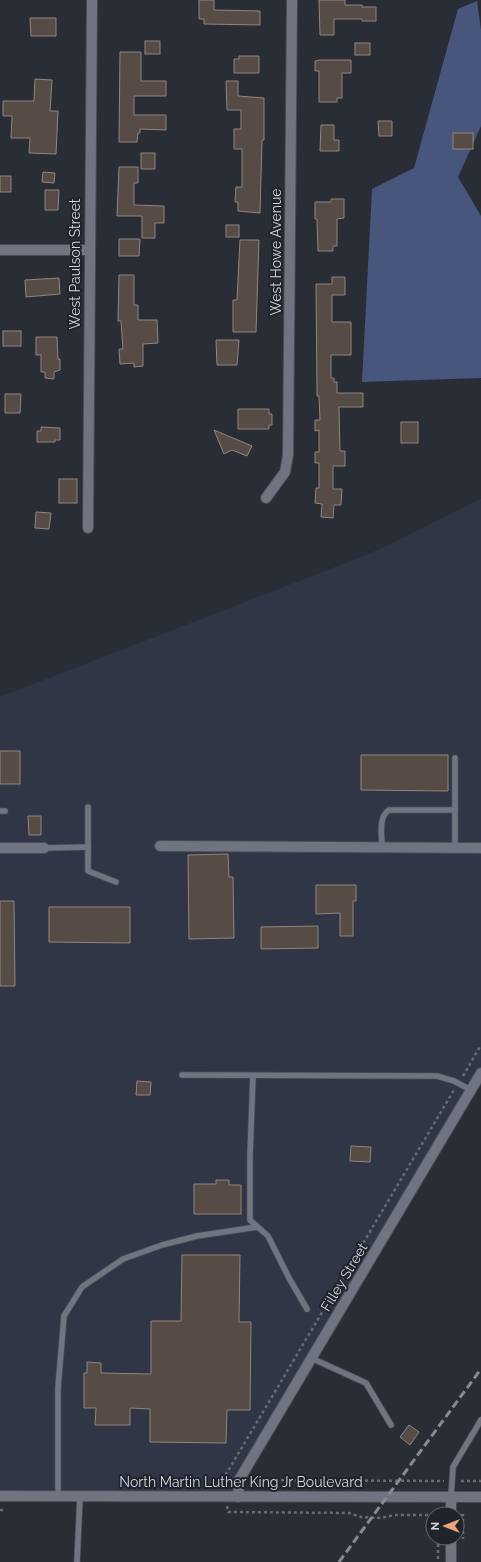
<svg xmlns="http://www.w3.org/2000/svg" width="481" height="1562" font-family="Raleway,sans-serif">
<rect width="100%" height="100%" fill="#292d36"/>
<polygon fill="#303645" points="481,499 481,1073 239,1480 238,1497 0,1494 0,697 371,553"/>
<polygon fill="#48567d" points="477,1 481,30 481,126 458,177 481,216 481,378 362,382 372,189 414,168 458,9"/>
<g fill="#564b45" stroke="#92857f">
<polygon points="199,0 214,0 214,10 260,11 260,25 204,24 204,19 199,19"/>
<polygon points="319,0 345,0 345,5 362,5 362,7 376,7 376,21 362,21 362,19 334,19 334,35 320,35"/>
<polygon points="30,18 56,18 56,36 31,36"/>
<rect x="145" y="41" width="15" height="13"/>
<rect x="355" y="43" width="15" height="12"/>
<polygon points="120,52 141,52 141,81 166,81 166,96 134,96 134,115 166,115 166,130 140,129 140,133 138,133 137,142 119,142"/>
<polygon points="239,56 259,56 259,73 234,73 234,59 239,59"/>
<polygon points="319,60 351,60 351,73 342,73 342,98 337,98 337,102 319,102 319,71 315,71 315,61"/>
<polygon points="35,79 52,80 50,111 58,111 56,154 29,153 30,138 11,138 12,116 3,116 3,101 34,101"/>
<polygon points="226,81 238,81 238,96 264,98 264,140 262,140 260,213 238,211 238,202 235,202 236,187 242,187 242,149 234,149 234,129 241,129 241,110 227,110"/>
<polygon points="378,121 392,121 392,136 379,136"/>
<polygon points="321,125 334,125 334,140 339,140 339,151 320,151"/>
<rect x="453" y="133" width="20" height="16"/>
<rect x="141" y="153" width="14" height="16"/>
<polygon points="119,167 138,167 138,183 134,183 134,205 164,206 164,223 155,223 155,238 142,238 142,216 117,216"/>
<polygon points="43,172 55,173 54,183 42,182"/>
<rect x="0" y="176" width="11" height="16"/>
<polygon points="45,190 59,190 58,210 45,210"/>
<polygon points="331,199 344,199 344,218 337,219 337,246 333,246 333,251 318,251 317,219 315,219 315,202 331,202"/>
<rect x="226" y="225" width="13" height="12"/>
<polygon points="119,239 140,239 139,256 119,256"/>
<polygon points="240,240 259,240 256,332 233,332 233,300 237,300"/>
<polygon points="119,275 134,275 134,305 138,305 138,320 157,320 158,343 143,344 143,366 134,367 134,363 120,364 119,349 123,349 121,321 118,321"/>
<polygon points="332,277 345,277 345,295 332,295 332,322 351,322 351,355 331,355 331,378 334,378 334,382 337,382 337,393 363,393 363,407 339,407 340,451 345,451 345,466 333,466 333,489 342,489 341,505 334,505 333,518 321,517 322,504 315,503 316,488 319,488 319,463 315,463 315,452 319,452 319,430 315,431 315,420 320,420 319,396 317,396 317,390 316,284 332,284"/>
<polygon points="59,278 60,294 26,297 25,280"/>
<rect x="3" y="331" width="18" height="15"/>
<polygon points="36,337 57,337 58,359 60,359 60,370 54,372 54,379 45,378 45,372 41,372 41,355 36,355"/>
<polygon points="216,340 239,340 237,365 217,365"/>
<polygon points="5,394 21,394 20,413 5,413"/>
<polygon points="238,409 269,409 269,414 272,414 272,425 269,425 269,429 238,429"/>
<rect x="401" y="422" width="17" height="21"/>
<polygon points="41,427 60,428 60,440 55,440 55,442 37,442 37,431 41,431"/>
<polygon points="214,430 252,446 247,456 232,450 224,454"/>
<rect x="59" y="479" width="18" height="24"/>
<polygon points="36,512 51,513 49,529 35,528"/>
<rect x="0" y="751" width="20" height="33"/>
<polygon points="361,755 448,755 448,791 361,790"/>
<polygon points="28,816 41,816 41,835 29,835"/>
<polygon points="228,854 229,877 233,877 234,938 189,939 188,855"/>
<polygon points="316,885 356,885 356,901 353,901 353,936 340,936 340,913 316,914"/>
<polygon points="0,901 14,901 15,986 0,986"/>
<polygon points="49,907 130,907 130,943 49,942"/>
<polygon points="318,926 318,948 261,949 261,927"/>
<polygon points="137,1081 151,1082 150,1095 136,1095"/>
<polygon points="351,1146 371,1147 370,1162 350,1161"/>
<polygon points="216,1180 229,1180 229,1185 241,1185 241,1214 194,1214 194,1184 216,1184"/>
<polygon points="182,1255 240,1255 239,1322 251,1322 250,1410 227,1410 226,1443 150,1442 150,1409 130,1408 130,1425 95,1425 96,1408 84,1408 84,1373 87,1373 87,1362 101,1363 101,1373 151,1374 151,1321 181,1321"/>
<polygon points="409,1425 419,1432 410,1445 400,1437"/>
</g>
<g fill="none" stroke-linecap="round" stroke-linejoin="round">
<g stroke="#484b53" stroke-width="7">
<g id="service">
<polyline points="455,758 455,848"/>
<polyline points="88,807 88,871 116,882"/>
<polyline points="0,811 5,811"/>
<path d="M382,847c0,-11 -4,-30 7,-37h66"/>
<polyline points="44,848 88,847"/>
<polyline points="182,1075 437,1076 454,1081 471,1090"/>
<polyline points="253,1076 250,1156 250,1220 268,1236 289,1278 307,1309"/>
<polyline points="311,1358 366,1383 391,1425"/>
<polyline points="58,1496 58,1388 64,1316 82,1287 123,1259 162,1245 197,1236 257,1227"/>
<polyline points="451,1497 453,1467 481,1420"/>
<polyline points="77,1562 80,1496"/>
</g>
</g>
<g stroke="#484b53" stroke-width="12">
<g id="minor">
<polyline points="0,250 89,250"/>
<polyline points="266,498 285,472 288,455 292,0"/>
<polyline points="88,528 92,0"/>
<polyline points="160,846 481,848"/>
<polyline points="0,848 44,848"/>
<polyline points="238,1497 239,1480 481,1073"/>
<polyline points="451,1514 451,1497"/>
<polyline points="451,1538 451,1562"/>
</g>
</g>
<g stroke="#484b53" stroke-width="12">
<polyline id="tertiary" points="0,1496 481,1497"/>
</g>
<g stroke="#686b73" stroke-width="2.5" stroke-dasharray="3 3" stroke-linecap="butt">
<polyline points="463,1076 481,1045"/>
<polyline points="251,1480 444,1481"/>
<polyline points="461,1481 481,1481"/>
<polyline points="223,1486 222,1481 454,1090"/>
<polyline points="227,1506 228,1512 349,1513 361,1517 381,1518 395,1515 433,1515"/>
<polyline points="0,1510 3,1510"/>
<polyline points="461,1515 463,1515 463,1539"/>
<polyline points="438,1538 438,1562"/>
</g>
<use href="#service" stroke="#707480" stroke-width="5.5"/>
<use href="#minor" stroke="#707480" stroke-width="10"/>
<use href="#tertiary" stroke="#707480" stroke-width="10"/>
<polyline stroke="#878a92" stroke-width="3" stroke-dasharray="8 4" stroke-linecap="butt" points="339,1562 481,1369"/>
</g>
<g text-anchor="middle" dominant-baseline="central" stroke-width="4" stroke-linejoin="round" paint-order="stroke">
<g font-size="14" fill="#d4d6dd" stroke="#1f232c">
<text transform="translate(276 252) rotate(-90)">West Howe Avenue</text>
<text transform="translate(75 264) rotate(-90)">West Paulson Street</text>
<text transform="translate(344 1277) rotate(-59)">Filley Street</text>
<text x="241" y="1482">North Martin Luther King Jr Boulevard</text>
</g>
</g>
<g transform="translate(445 1526) rotate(270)"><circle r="19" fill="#1f232c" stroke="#676b73"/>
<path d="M0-3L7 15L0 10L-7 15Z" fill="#f0a279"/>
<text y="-6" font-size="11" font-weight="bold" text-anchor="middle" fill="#d4d6dd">N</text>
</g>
</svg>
